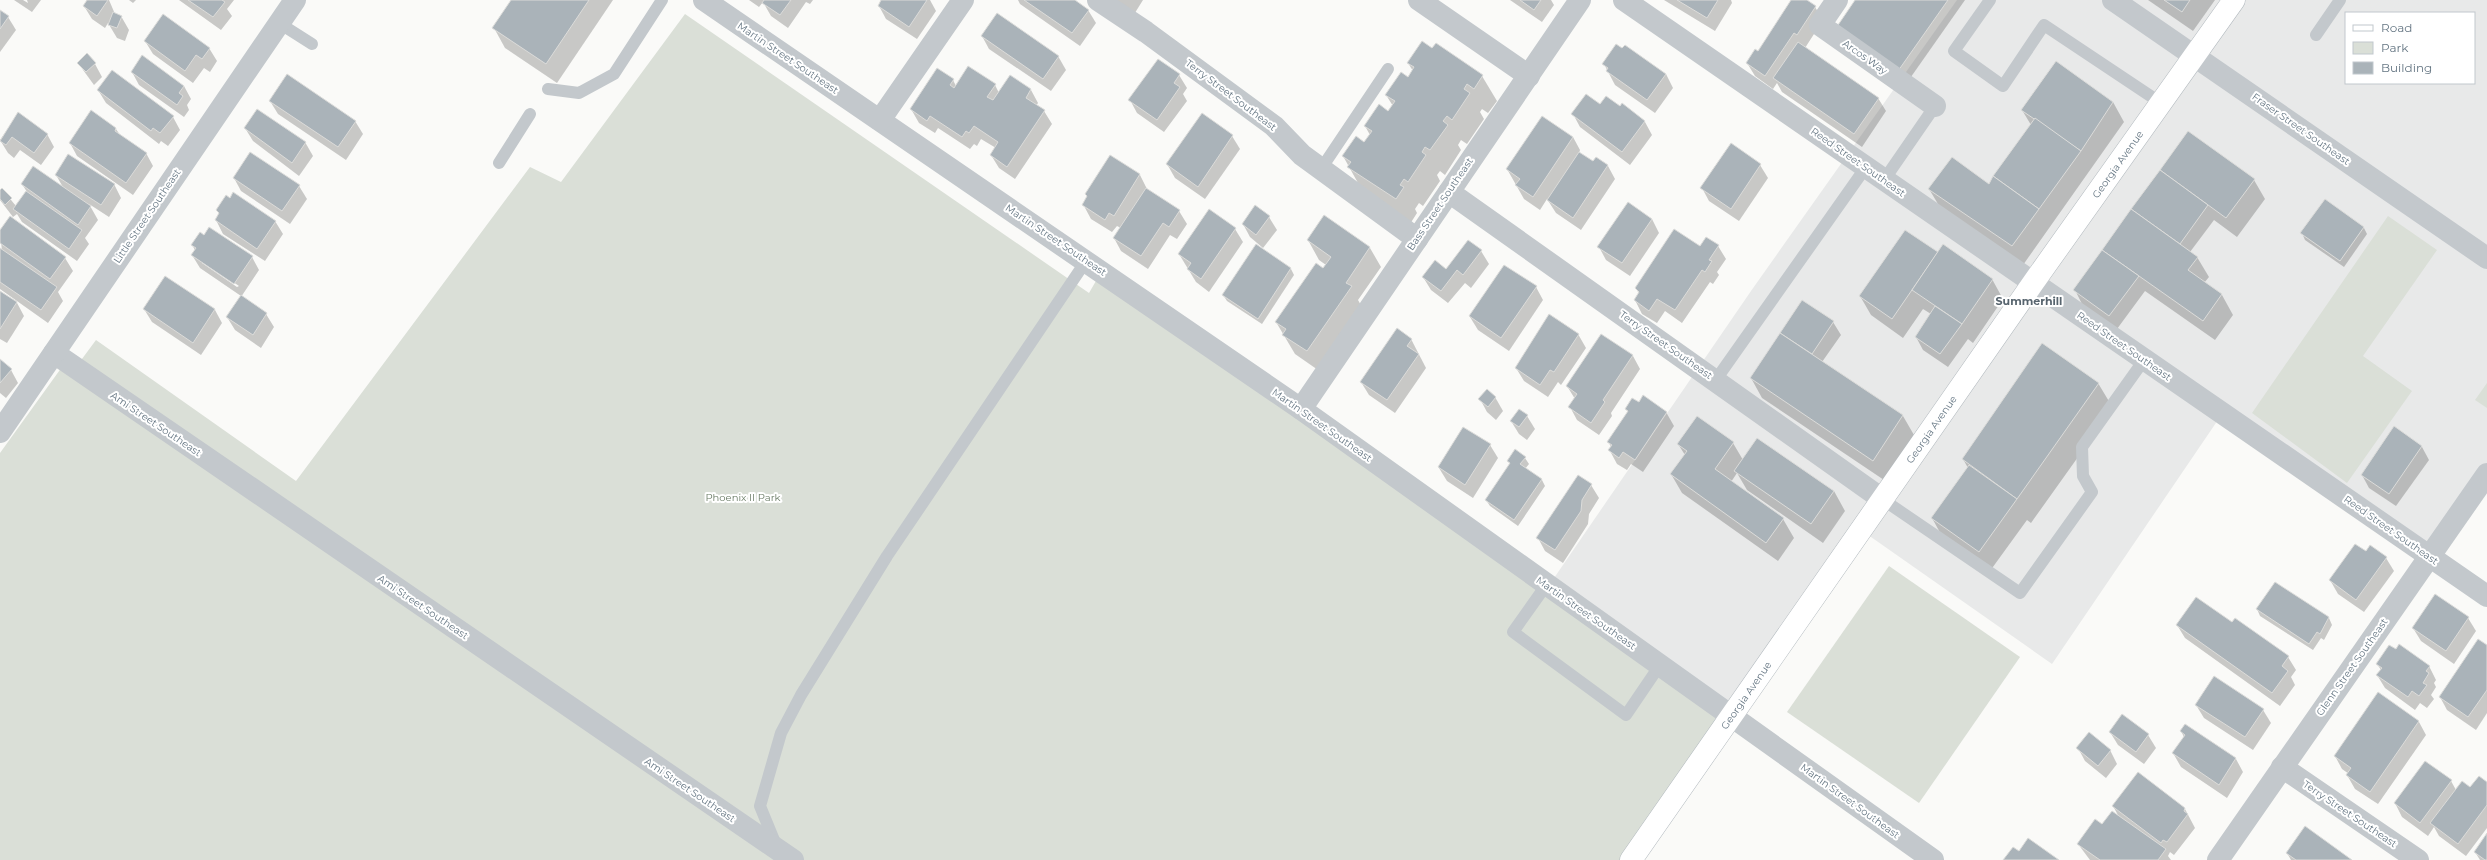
<svg xmlns="http://www.w3.org/2000/svg" width="2487" height="860" font-family="Montserrat,sans-serif">
<rect width="100%" height="100%" fill="#fafaf8"/>
<path fill="#e8e9e9" fill-rule="evenodd" d="M1957,0h530v467l-63,91 -202,-144 -170,250 -191,-134 -130,186 -179,-135 199,-290zM2346,13h128v70h-128z"/>
<g fill="#dadfd7">
<polygon points="685,14 1089,293 1100,274 1730,711 1624,860 0,860 0,453 67,360 76,367 96,340 296,481 530,167 561,182"/>
<polygon points="2388,216 2437,250 2363,356 2412,391 2347,483 2252,413"/>
<polygon points="2487,383 2487,408 2475,400"/>
<polygon points="1889,566 2020,657 1919,803 1787,712"/>
</g>
<g fill="#0003" fill-rule="evenodd">
<polygon points="14,0 23,0 28,3 27,0 41,0 32,12"/>
<polygon points="89,0 109,0 115,14 121,16 129,30 125,41 117,38 108,23 105,28 92,19 84,6"/>
<polygon points="129,0 136,0 133,3"/>
<polygon points="179,0 234,0 227,9 232,16 221,30"/>
<polygon points="512,0 613,0 557,83 505,48 494,28"/>
<polygon points="749,0 813,0 810,4 806,2 788,28 771,16 763,2 759,7"/>
<polygon points="883,0 930,0 936,11 917,39 886,19 879,6"/>
<polygon points="1018,0 1073,0 1088,10 1096,23 1080,46 1020,4"/>
<polygon points="1108,0 1143,0 1133,16"/>
<polygon points="1510,0 1551,0 1554,5 1542,22"/>
<polygon points="1664,0 1731,0 1732,3 1715,31"/>
<polygon points="1792,0 1805,0 1815,7 1823,20 1805,48 1878,98 1886,111 1862,147 1782,92 1777,83 1773,89 1755,76 1747,63 1758,52"/>
<polygon points="1856,0 1965,0 1906,84"/>
<polygon points="2148,0 2215,0 2193,31"/>
<polygon points="0,11 8,17 16,30 0,52"/>
<polygon points="982,36 1058,56 1066,70 1051,91 989,49"/>
<polygon points="145,41 209,48 217,61 210,72 204,68 193,83 153,54"/>
<polygon points="2056,62 2113,102 2124,122 2023,265 1941,209 1929,189 1989,185 2031,125 2022,110"/>
<polygon points="78,63 95,64 102,77 94,85"/>
<polygon points="1408,63 1482,76 1497,101 1488,113 1482,109 1480,112 1484,119 1467,144 1461,140 1458,145 1461,150 1445,175 1440,171 1437,175 1440,181 1423,206 1419,203 1415,209 1417,213 1410,224 1363,192 1343,156 1365,143 1370,135 1365,126 1389,112 1393,106 1386,95 1408,78 1413,71"/>
<polygon points="1604,64 1666,74 1673,88 1655,113 1615,85"/>
<polygon points="132,72 184,86 191,99 187,105 189,110 184,117 139,85"/>
<polygon points="1179,75 1187,88 1183,94 1187,101 1164,132 1137,113 1130,100"/>
<polygon points="953,80 956,86 995,85 999,93 1031,90 1038,103 1036,106 1044,111 1052,124 1015,179 999,168 991,155 996,148 981,139 977,146 974,144 970,149 938,128 935,133 919,123 911,109"/>
<polygon points="98,90 173,117 180,130 168,146 161,141 159,144 106,103"/>
<polygon points="270,101 355,121 363,134 346,160 278,114"/>
<polygon points="1622,105 1645,122 1652,135 1630,165 1580,127 1573,114 1600,106 1620,107"/>
<polygon points="18,114 47,134 54,147 41,165 20,150 14,158 8,153 0,140"/>
<polygon points="1202,114 1232,136 1240,149 1205,199 1175,178 1167,164"/>
<polygon points="245,128 305,142 313,156 299,176 253,141"/>
<polygon points="116,129 120,135 146,153 153,166 133,195 77,156 70,143"/>
<polygon points="2188,132 2254,180 2265,199 2237,237 2214,220 2190,252 2197,257 2209,277 2204,283 2222,295 2233,315 2215,340 2145,291 2117,329 2082,304 2075,290"/>
<polygon points="1573,137 1580,150 1579,153 1593,163 1596,158 1608,166 1615,179 1581,230 1556,213 1547,199 1540,210 1524,199 1507,169"/>
<polygon points="1111,156 1140,175 1147,189 1179,211 1187,224 1177,239 1170,235 1148,269 1121,251 1114,238 1121,228 1117,226 1112,232 1091,219 1084,206 1088,197 1086,194"/>
<polygon points="1760,165 1768,178 1739,221 1709,201 1702,188"/>
<polygon points="56,175 114,184 121,198 109,217 89,204 98,220 85,238 89,244 77,261 22,222 17,214 13,217 0,200 2,189 16,206 27,192 22,184 64,189"/>
<polygon points="234,178 299,186 307,199 290,224 241,191"/>
<polygon points="2325,200 2364,228 2367,234 2344,267 2305,240 2302,233"/>
<polygon points="217,210 275,221 283,234 265,261 223,234 216,220 219,214"/>
<polygon points="1269,217 1277,230 1263,248 1250,237 1243,224"/>
<polygon points="1324,217 1370,248 1381,267 1358,300 1362,307 1318,370 1295,354 1276,322 1326,265 1319,260 1308,240"/>
<polygon points="1652,219 1659,233 1630,276 1606,260 1599,247"/>
<polygon points="1235,229 1243,242 1209,292 1196,282 1179,254"/>
<polygon points="0,232 65,258 73,271 58,292 63,301 48,323 0,289 0,250 2,251"/>
<polygon points="1469,242 1481,251 1489,264 1471,288 1465,283 1448,303 1431,290 1423,277 1447,270"/>
<path d="M192,245l60,12 7,13 -18,27 25,17 8,13 -13,21 -26,-18 -8,-13 14,-21 -41,-28 -8,-13 3,-5zM202,261l37,25 -2,1 -35,-24z"/>
<polygon points="1256,246 1291,269 1294,275 1262,324 1227,301 1223,295"/>
<polygon points="1718,246 1726,259 1717,272 1719,275 1713,284 1710,282 1682,323 1665,311 1657,323 1642,314 1635,300 1639,294 1636,288 1700,247"/>
<polygon points="1938,254 1992,279 2003,299 1973,343 1968,339 1948,367 1923,350 1916,337 1931,314 1923,309 1903,338 1871,315 1860,296"/>
<polygon points="165,278 215,310 222,323 201,355 152,322 144,309"/>
<polygon points="1536,287 1543,300 1509,351 1478,330 1470,317"/>
<polygon points="0,292 16,301 24,316 7,343 0,339"/>
<polygon points="1833,322 1841,335 1822,362 1903,416 1914,435 1884,480 1762,398 1751,378 1784,336 1782,333"/>
<polygon points="1578,334 1586,348 1561,385 1558,382 1548,397 1524,381 1516,368"/>
<polygon points="1602,335 1633,356 1640,369 1611,413 1612,416 1599,435 1577,420 1570,407 1575,399 1567,386"/>
<polygon points="1411,339 1426,368 1395,413 1369,395 1361,382"/>
<polygon points="0,361 11,370 18,383 6,398 0,393"/>
<polygon points="2098,383 2113,408 2031,523 2027,520 1990,571 1943,538 1932,518 1968,468 1963,459"/>
<polygon points="1495,397 1503,411 1496,420 1487,412 1480,399"/>
<polygon points="1639,403 1666,412 1674,426 1643,472 1631,464 1627,470 1617,464 1610,451 1612,448 1608,442 1628,412 1626,409"/>
<polygon points="1527,416 1535,429 1527,440 1519,434 1511,421"/>
<polygon points="1697,417 1733,443 1743,460 1834,491 1845,511 1823,543 1747,490 1737,473 1731,482 1783,519 1794,538 1778,561 1682,493 1671,474 1685,455 1678,444"/>
<polygon points="2395,428 2422,447 2429,460 2396,506 2369,488 2362,475"/>
<polygon points="1490,445 1498,458 1473,498 1447,481 1439,468"/>
<polygon points="1525,458 1529,464 1525,469 1542,480 1545,486 1518,526 1490,506 1486,500 1510,464 1508,461"/>
<polygon points="1591,485 1599,498 1589,514 1588,524 1563,563 1545,551 1538,538"/>
<polygon points="2366,553 2386,558 2394,571 2364,612 2338,594 2330,580"/>
<polygon points="2275,583 2329,618 2332,625 2324,640 2321,638 2313,650 2260,616 2257,609"/>
<polygon points="2436,596 2468,618 2476,631 2454,664 2421,641 2413,628"/>
<polygon points="2232,624 2288,657 2296,670 2291,677 2295,685 2280,706 2185,638 2177,625"/>
<polygon points="2487,647 2487,713 2476,730 2447,710 2440,697"/>
<polygon points="2377,664 2429,666 2436,680 2434,683 2436,687 2431,695 2434,699 2427,708 2420,703 2415,710 2385,688 2377,675 2381,670"/>
<polygon points="2378,694 2419,722 2426,735 2378,804 2355,789 2347,775 2349,774 2342,769 2335,756"/>
<polygon points="2196,705 2263,710 2271,723 2253,750 2204,718"/>
<polygon points="2185,725 2236,759 2243,772 2227,798 2181,767 2173,753 2184,737 2181,731"/>
<polygon points="2110,732 2148,735 2156,748 2144,764 2118,745"/>
<polygon points="2078,748 2110,750 2117,764 2106,778 2085,761"/>
<polygon points="2426,762 2451,781 2456,790 2487,784 2487,828 2466,856 2439,836 2434,827 2428,836 2402,817 2395,803"/>
<polygon points="2113,806 2185,809 2195,828 2174,855 2170,852 2168,856 2171,860 2090,860 2078,844 2102,826 2119,817"/>
<polygon points="2487,835 2487,860 2480,860 2475,852"/>
<polygon points="2287,853 2350,860 2291,860"/>
</g>
<g fill="#aab3b9" stroke="#dcdcda">
<polygon points="87,0 108,0 97,16 83,6"/>
<polygon points="188,0 222,0 225,2 213,17"/>
<polygon points="511,0 589,0 546,64 492,28"/>
<polygon points="764,0 791,0 780,15 762,3"/>
<polygon points="881,0 927,0 909,27 878,6"/>
<polygon points="1024,0 1075,0 1089,10 1072,33"/>
<polygon points="1520,0 1541,0 1534,10"/>
<polygon points="1677,0 1718,0 1707,18"/>
<polygon points="1791,0 1807,0 1816,6 1797,35 1794,33 1765,76 1746,63 1755,49 1758,51"/>
<polygon points="1855,0 1948,0 1898,71 1836,28"/>
<polygon points="2164,0 2190,0 2182,12"/>
<polygon points="0,10 9,16 0,29"/>
<polygon points="113,12 122,16 117,28 108,25"/>
<polygon points="997,13 1059,56 1043,79 981,36"/>
<polygon points="163,14 210,48 202,59 196,55 185,71 144,41"/>
<polygon points="1422,41 1432,48 1436,43 1483,75 1474,89 1467,84 1464,89 1470,93 1452,120 1447,116 1443,121 1448,125 1430,150 1425,147 1422,152 1426,155 1408,182 1404,179 1400,185 1404,187 1396,199 1347,167 1351,162 1342,156 1356,136 1364,142 1372,131 1364,126 1379,104 1388,111 1395,101 1385,95 1401,72 1408,77 1414,67 1407,63"/>
<polygon points="1798,42 1879,98 1854,134 1773,78"/>
<polygon points="1616,44 1622,48 1625,45 1666,74 1647,100 1606,71 1608,68 1602,64"/>
<polygon points="87,53 96,63 86,72 77,63"/>
<polygon points="142,55 184,86 179,93 183,96 177,105 131,72"/>
<polygon points="1158,59 1180,74 1174,83 1180,87 1157,120 1128,100"/>
<polygon points="2056,61 2113,102 2081,151 2021,110"/>
<polygon points="968,66 996,84 987,97 993,100 1010,75 1031,89 1026,98 1045,110 1007,167 990,155 998,142 974,126 969,133 966,131 962,137 930,116 927,121 910,109 937,68 954,79 950,85 954,88"/>
<polygon points="112,70 174,116 160,133 153,128 151,131 97,90"/>
<polygon points="287,74 356,121 338,147 269,101"/>
<polygon points="1586,94 1600,104 1606,96 1620,106 1622,103 1645,121 1622,152 1571,114"/>
<polygon points="257,109 306,142 292,163 244,128"/>
<polygon points="91,110 116,128 115,131 147,153 126,183 69,143"/>
<polygon points="18,112 48,134 34,153 12,137 6,145 0,141"/>
<polygon points="1202,113 1233,135 1198,187 1166,164"/>
<polygon points="1542,116 1573,137 1533,197 1515,185 1520,179 1506,169"/>
<polygon points="2035,118 2081,151 2039,209 1993,176"/>
<polygon points="2188,131 2255,179 2226,218 2160,170"/>
<polygon points="1731,143 1761,164 1731,209 1700,188"/>
<polygon points="250,152 300,185 282,211 233,178"/>
<polygon points="1579,152 1593,161 1596,157 1608,165 1573,218 1547,200"/>
<polygon points="68,154 115,184 101,205 55,175"/>
<polygon points="1110,155 1140,174 1114,216 1109,213 1105,220 1082,205 1087,196 1085,194"/>
<polygon points="1952,157 1989,184 1993,176 2039,209 2012,246 1928,189"/>
<polygon points="33,166 91,206 78,225 21,184"/>
<polygon points="2160,170 2208,205 2180,244 2131,209"/>
<polygon points="2,188 12,198 5,205 0,199 0,190"/>
<polygon points="1146,188 1180,210 1169,227 1163,223 1141,256 1113,238"/>
<polygon points="26,191 82,230 69,249 13,209"/>
<polygon points="233,192 276,221 257,249 215,220 219,213 216,210 226,195 230,198"/>
<polygon points="2325,199 2364,227 2340,261 2300,233"/>
<polygon points="1628,202 1652,219 1622,263 1597,247"/>
<polygon points="1255,205 1270,216 1256,235 1242,224"/>
<polygon points="1209,209 1236,228 1201,279 1187,269 1191,263 1178,254"/>
<polygon points="2131,209 2198,257 2188,270 2222,294 2203,321 2102,250"/>
<polygon points="1324,215 1370,247 1346,283 1352,286 1307,351 1282,335 1286,329 1275,322 1316,263 1323,268 1331,257 1307,240"/>
<polygon points="10,216 66,257 50,279 0,243 0,230"/>
<polygon points="209,227 253,256 234,284 191,255 196,248 191,245 200,232 204,235"/>
<polygon points="1674,229 1700,246 1706,237 1719,245 1709,260 1712,261 1705,272 1702,270 1675,310 1657,299 1649,311 1634,300 1639,292 1635,288"/>
<polygon points="1905,230 1938,252 1892,319 1859,296"/>
<polygon points="1468,240 1482,250 1463,275 1457,270 1441,291 1422,277 1435,260 1446,269"/>
<polygon points="1256,244 1291,268 1258,319 1222,295"/>
<polygon points="1943,244 1993,279 1962,324 1912,290"/>
<polygon points="0,248 57,287 41,310 0,282"/>
<polygon points="2102,250 2139,276 2109,316 2073,290"/>
<polygon points="1504,265 1537,286 1501,338 1469,316"/>
<polygon points="165,276 215,309 193,343 143,309"/>
<polygon points="0,291 17,302 0,329"/>
<polygon points="241,295 267,313 253,335 226,317"/>
<polygon points="1802,300 1834,321 1812,354 1780,333"/>
<polygon points="1935,306 1962,324 1940,354 1915,337"/>
<polygon points="1549,314 1579,334 1554,372 1550,370 1540,385 1515,368"/>
<polygon points="1397,328 1412,339 1407,346 1419,354 1387,400 1360,382"/>
<polygon points="1780,333 1903,415 1873,461 1750,378"/>
<polygon points="1601,334 1633,355 1603,400 1605,402 1591,423 1568,407 1577,394 1566,386"/>
<polygon points="2042,343 2099,383 2017,499 1962,459"/>
<polygon points="0,359 12,369 0,383"/>
<polygon points="1487,389 1496,397 1488,407 1478,399"/>
<polygon points="1643,395 1667,412 1635,460 1623,452 1619,458 1608,450 1612,445 1607,442 1628,411 1625,409 1632,398 1639,402"/>
<polygon points="1519,409 1528,415 1519,427 1510,421"/>
<polygon points="1697,416 1734,442 1715,469 1784,518 1766,543 1670,474 1687,451 1677,444"/>
<polygon points="2394,426 2422,446 2389,494 2361,475"/>
<polygon points="1463,427 1491,444 1465,485 1438,467"/>
<polygon points="1757,438 1834,491 1811,524 1734,471"/>
<polygon points="1515,449 1526,457 1520,464 1542,479 1514,520 1485,500 1510,463 1507,461"/>
<polygon points="1969,465 2017,499 1979,552 1931,518"/>
<polygon points="1578,475 1592,484 1582,500 1581,511 1555,550 1536,538"/>
<polygon points="2355,544 2366,551 2370,545 2387,557 2356,600 2329,580"/>
<polygon points="2275,582 2329,617 2320,634 2317,632 2309,644 2256,609"/>
<polygon points="2435,594 2469,617 2446,651 2412,628"/>
<polygon points="2196,597 2232,622 2235,618 2289,656 2282,666 2288,671 2272,693 2176,625"/>
<polygon points="2478,639 2487,645 2487,690 2468,717 2439,697"/>
<polygon points="2399,644 2430,666 2426,671 2429,673 2423,683 2427,685 2419,696 2412,691 2408,697 2376,675 2382,668 2376,664 2389,645 2396,649"/>
<polygon points="2214,676 2264,709 2245,737 2195,705"/>
<polygon points="2378,692 2419,721 2370,792 2346,775 2351,768 2334,756"/>
<polygon points="2122,714 2149,734 2136,752 2109,732"/>
<polygon points="2185,724 2236,758 2219,785 2172,753 2185,735 2180,731"/>
<polygon points="2089,732 2111,750 2098,766 2076,748"/>
<polygon points="2425,761 2452,780 2420,823 2394,803"/>
<polygon points="2138,772 2185,808 2184,811 2188,814 2167,842 2163,840 2161,843 2112,806"/>
<polygon points="2479,776 2487,782 2487,805 2458,844 2430,823 2462,781 2470,787"/>
<polygon points="2112,811 2166,849 2158,860 2100,860 2077,844 2095,819 2102,824"/>
<polygon points="2305,826 2352,860 2296,860 2286,853"/>
<polygon points="2487,833 2487,860 2485,860 2474,852"/>
<polygon points="2028,838 2059,860 2003,860 2013,847 2019,851"/>
</g>
<g fill="none" stroke-linecap="round" stroke-linejoin="round">
<g stroke="#b3babf" stroke-width="23">
<g id="secondary">
<path id="s1" d="M1631,860l402,-577 201,-283"/>
</g>
</g>
<g stroke="#c3c8cc" stroke-width="12">
<polyline points="1990,0 1954,51 2003,86 2044,25 2161,103"/>
<polyline points="279,23 312,44"/>
<polyline points="2316,35 2340,0"/>
<polyline points="548,89 579,93 614,74 662,0"/>
<polyline points="499,163 530,114"/>
<polyline points="1321,169 1388,69"/>
<polyline points="1884,180 1935,106"/>
<polyline points="1715,381 1866,167"/>
<polyline points="1882,499 2020,593 2092,492 2083,476 2082,447 2144,360"/>
<polyline points="1547,584 1513,632 1626,715 1660,665"/>
<polyline points="776,845 760,806 781,733 801,695 887,556 1086,261"/>
</g>
<g stroke="#c3c8cc" stroke-width="22">
<polyline points="704,0 1301,409 1933,860"/>
<polyline points="1098,0 1146,32 1274,126 1302,155 1417,239"/>
<polyline points="1419,0 1529,76"/>
<polyline points="1624,0 2487,596"/>
<polyline points="1837,0 1820,25 1935,106"/>
<polyline points="2113,0 2487,258"/>
<polyline points="880,120 963,0"/>
<polyline points="1449,192 1882,499"/>
<polyline points="54,353 793,860"/>
<polyline points="1301,409 1580,0"/>
<polyline points="0,432 295,0"/>
<polyline points="2282,767 2418,860"/>
<polyline points="2218,860 2487,474"/>
</g>
<use href="#secondary" stroke="#fff" stroke-width="22"/>
</g>
<g text-anchor="middle" dominant-baseline="central" stroke-width="4" stroke-linejoin="round" paint-order="stroke">
<g font-size="10" fill="#657683" stroke="#fff">
<text transform="translate(1865 57) rotate(35)">Arcos Way</text>
<text transform="translate(788 58) rotate(34)">Martin Street Southeast</text>
<text transform="translate(1231 95) rotate(37)">Terry Street Southeast</text>
<text transform="translate(2301 129) rotate(35)">Fraser Street Southeast</text>
<text transform="translate(1858 162) rotate(35)">Reed Street Southeast</text>
<text stroke="none"><textPath href="#s1" startOffset="849">Georgia Avenue</textPath></text>
<text transform="translate(1440 204) rotate(-56)">Bass Street Southeast</text>
<text transform="translate(147 216) rotate(-56)">Little Street Southeast</text>
<text transform="translate(1056 240) rotate(34)">Martin Street Southeast</text>
<text transform="translate(1666 345) rotate(35)">Terry Street Southeast</text>
<text transform="translate(2124 346) rotate(35)">Reed Street Southeast</text>
<text transform="translate(156 424) rotate(34)">Ami Street Southeast</text>
<text transform="translate(1322 425) rotate(35)">Martin Street Southeast</text>
<text stroke="none"><textPath href="#s1" startOffset="525">Georgia Avenue</textPath></text>
<text transform="translate(2391 530) rotate(35)">Reed Street Southeast</text>
<text transform="translate(423 607) rotate(34)">Ami Street Southeast</text>
<text transform="translate(1586 613) rotate(35)">Martin Street Southeast</text>
<text transform="translate(2352 667) rotate(-55)">Glenn Street Southeast</text>
<text stroke="none"><textPath href="#s1" startOffset="201">Georgia Avenue</textPath></text>
<text transform="translate(690 790) rotate(34)">Ami Street Southeast</text>
<text transform="translate(1850 801) rotate(36)">Martin Street Southeast</text>
<text transform="translate(2350 814) rotate(34)">Terry Street Southeast</text>
</g>
<g font-size="10" fill="#687a64" stroke="#fff">
<text x="743" y="497">Phoenix II Park</text>
</g>
<g font-size="11" font-weight="bold" fill="#57646e" stroke="#fff">
<text x="2029" y="301">Summerhill</text>
</g>
</g>
<rect x="2345" y="12" width="130" height="72" fill="#ffffff" stroke="#c1c8cd"/>
<rect x="2353" y="25" width="20" height="6" fill="#ffffff" stroke="#c1c8cd"/>
<text x="2381" y="32" font-size="12" fill="#657683">Road</text>
<rect x="2353" y="42" width="20" height="12" fill="#dadfd7" stroke="#c1c8cd"/>
<text x="2381" y="52" font-size="12" fill="#657683">Park</text>
<rect x="2353" y="62" width="20" height="12" fill="#aab3b9" stroke="#c1c8cd"/>
<text x="2381" y="72" font-size="12" fill="#657683">Building</text>
</svg>
